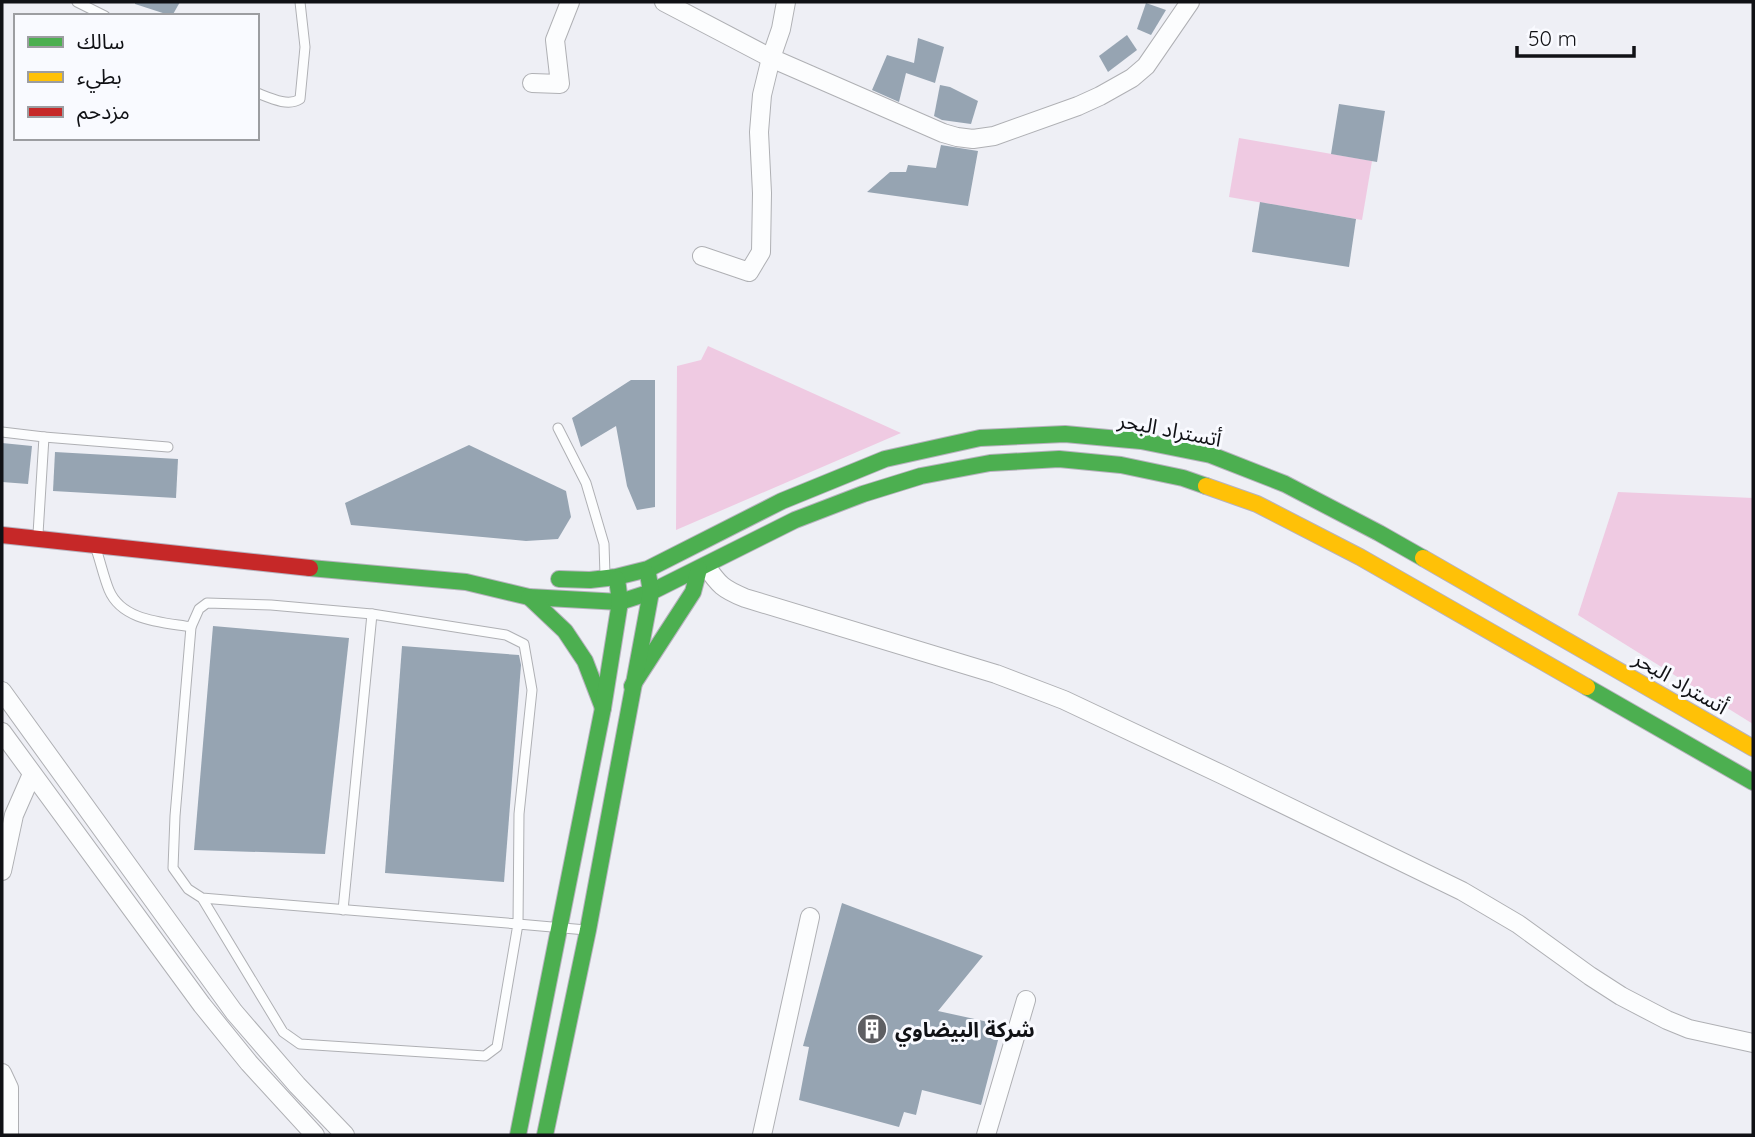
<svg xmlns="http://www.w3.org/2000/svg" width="1755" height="1137" font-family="Quicksand,'Noto Sans Arabic',sans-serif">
<rect width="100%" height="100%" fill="#eeeff5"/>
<g fill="#efcae2">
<polygon points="1239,138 1372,161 1362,220 1229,197"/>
<polygon points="708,346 901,433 676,530 677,366 701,360"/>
<polygon points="1618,492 1753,498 1753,724 1578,615"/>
</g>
<g fill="#96a4b2">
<polygon points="135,2 180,2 172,16 135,4"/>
<polygon points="1146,3 1166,10 1151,35 1137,29"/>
<polygon points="1127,35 1137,50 1108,72 1099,56"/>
<polygon points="918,38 944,47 935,83 906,73 899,102 872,90 887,55 914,63"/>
<polygon points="940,85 950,87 978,101 971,124 942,120 934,116"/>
<polygon points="1339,104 1385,111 1377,162 1331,154"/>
<polygon points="941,145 978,151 968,206 867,192 890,172 906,172 908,165 936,168"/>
<polygon points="1260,202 1356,219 1349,267 1252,252"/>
<polygon points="631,380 655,380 655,507 637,510 627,486 616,426 581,447 572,418"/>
<polygon points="2,443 32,446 28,484 2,482"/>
<polygon points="469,445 566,491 571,517 558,539 526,541 351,525 345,503"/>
<polygon points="55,452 178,459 176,498 53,491"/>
<polygon points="213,626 349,638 325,854 194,850"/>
<polygon points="402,646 519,655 521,665 504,882 385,873"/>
<polygon points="842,903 983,956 938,1011 1002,1025 981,1105 922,1090 916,1115 904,1112 899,1127 799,1100 809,1047 803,1046"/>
</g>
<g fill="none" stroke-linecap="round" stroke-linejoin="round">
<g stroke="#afb0b4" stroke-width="11">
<g id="lane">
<polyline points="77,2 105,16"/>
<path d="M257,93c13,5 31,14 43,6l5,-52 -5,-45"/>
<polyline points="558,428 586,483 604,544 605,575"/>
<polyline points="2,432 44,437 38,534"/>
<polyline points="44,437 168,447"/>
<path d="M97,552c4,12 7,26 12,38 13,31 53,32 82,37"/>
<polyline points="202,898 283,1032 300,1044 485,1056 497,1047 518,924 519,814 532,690 524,644 506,635 372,614 271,605 207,603 199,609 191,627 175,816 173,868 188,889 202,898 518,924 586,930"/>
<polyline points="343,910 372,614"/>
</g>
</g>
<g stroke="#afb0b4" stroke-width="20">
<g id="street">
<polyline points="664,2 771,58 943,133 957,137 973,139 994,136 1078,106 1100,96 1132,78 1146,66 1190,2"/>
<polyline points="532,83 560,84 555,40 570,2"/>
<polyline points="702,256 749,272 761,252 762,193 759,132 762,95 771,58 781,29 786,2"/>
<path d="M706,566c13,19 17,23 39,32l251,76 68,26 159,75 239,116 56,33 72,52 31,20 46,24 22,9 64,14"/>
<polyline points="2,691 234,1012 297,1085 345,1135"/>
<polyline points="2,732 202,1005 249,1063 315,1135"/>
<polyline points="2,871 14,815 32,774"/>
<polyline points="2,1073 9,1088 9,1135"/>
<polyline points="762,1135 810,917"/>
<polyline points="986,1135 1026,1000"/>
</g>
</g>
<g stroke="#b7b2be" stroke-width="18">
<g id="fast">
<polyline points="310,568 466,582 529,597 620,602 651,592 795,520 863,494 921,476 990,463 1059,459 1121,465 1183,478 1206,486"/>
<polyline points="559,579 590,580 616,577 648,569 782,501 885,459 980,438 1065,434 1141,441 1211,455 1285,484 1379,533 1423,558"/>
<polyline points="529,597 565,631 585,661 603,708"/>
<polyline points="632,686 693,592 699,569"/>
<polyline points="1587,687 1753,782"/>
<polyline points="518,1135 603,708 620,602 617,579"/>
<polyline points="545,1135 588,930 651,592 648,574"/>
</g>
</g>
<g stroke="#b7b2be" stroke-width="18">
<g id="slow">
<polyline points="1206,486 1257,504 1360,557 1587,687"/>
<polyline points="1423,558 1753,748"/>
</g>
</g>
<g stroke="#b7b2be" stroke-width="18">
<polyline id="jam" points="2,535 310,568"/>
</g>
<use href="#lane" stroke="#fcfdfe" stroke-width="9"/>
<use href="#street" stroke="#fcfdfe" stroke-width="18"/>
<use href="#fast" stroke="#4caf50" stroke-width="16"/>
<use href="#slow" stroke="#ffc107" stroke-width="16"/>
<use href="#jam" stroke="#c62828" stroke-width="16"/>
</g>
<defs>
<g id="building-disc" transform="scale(1.575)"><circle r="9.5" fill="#5e5f63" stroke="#f9faff"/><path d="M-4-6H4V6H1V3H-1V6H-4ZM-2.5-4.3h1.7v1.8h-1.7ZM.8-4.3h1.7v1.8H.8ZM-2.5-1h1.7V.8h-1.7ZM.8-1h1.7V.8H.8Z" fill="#fff"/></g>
</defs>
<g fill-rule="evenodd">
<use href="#building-disc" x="872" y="1029"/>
</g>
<g text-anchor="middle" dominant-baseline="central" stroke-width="6" stroke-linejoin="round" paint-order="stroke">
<g font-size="21" fill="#101115" stroke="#f9faff">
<text transform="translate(1170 429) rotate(11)">أتستراد البحر</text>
<text transform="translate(1681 682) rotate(30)">أتستراد البحر</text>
</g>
<g font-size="21" font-weight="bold" fill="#101115" stroke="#f9faff" text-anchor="start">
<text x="895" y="1029">شركة البيضاوي</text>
</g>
</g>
<rect width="1755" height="1137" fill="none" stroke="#101115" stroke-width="7"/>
<rect x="14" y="14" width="245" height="126" fill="#f9faff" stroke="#9c9da1" stroke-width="2"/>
<rect x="28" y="37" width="35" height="10" fill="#4caf50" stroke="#9c9da1" stroke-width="2"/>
<text x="77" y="49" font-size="21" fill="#101115">سالك</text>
<rect x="28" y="72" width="35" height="10" fill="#ffc107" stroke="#9c9da1" stroke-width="2"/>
<text x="77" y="84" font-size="21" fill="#101115">بطيء</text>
<rect x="28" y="107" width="35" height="10" fill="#c62828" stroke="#9c9da1" stroke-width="2"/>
<text x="77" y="119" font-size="21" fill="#101115">مزدحم</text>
<path d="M1517 46v10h117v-10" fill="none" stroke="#101115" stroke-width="3.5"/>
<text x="1528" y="46" font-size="21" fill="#101115" stroke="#f9faff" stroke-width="5" paint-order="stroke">50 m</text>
</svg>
